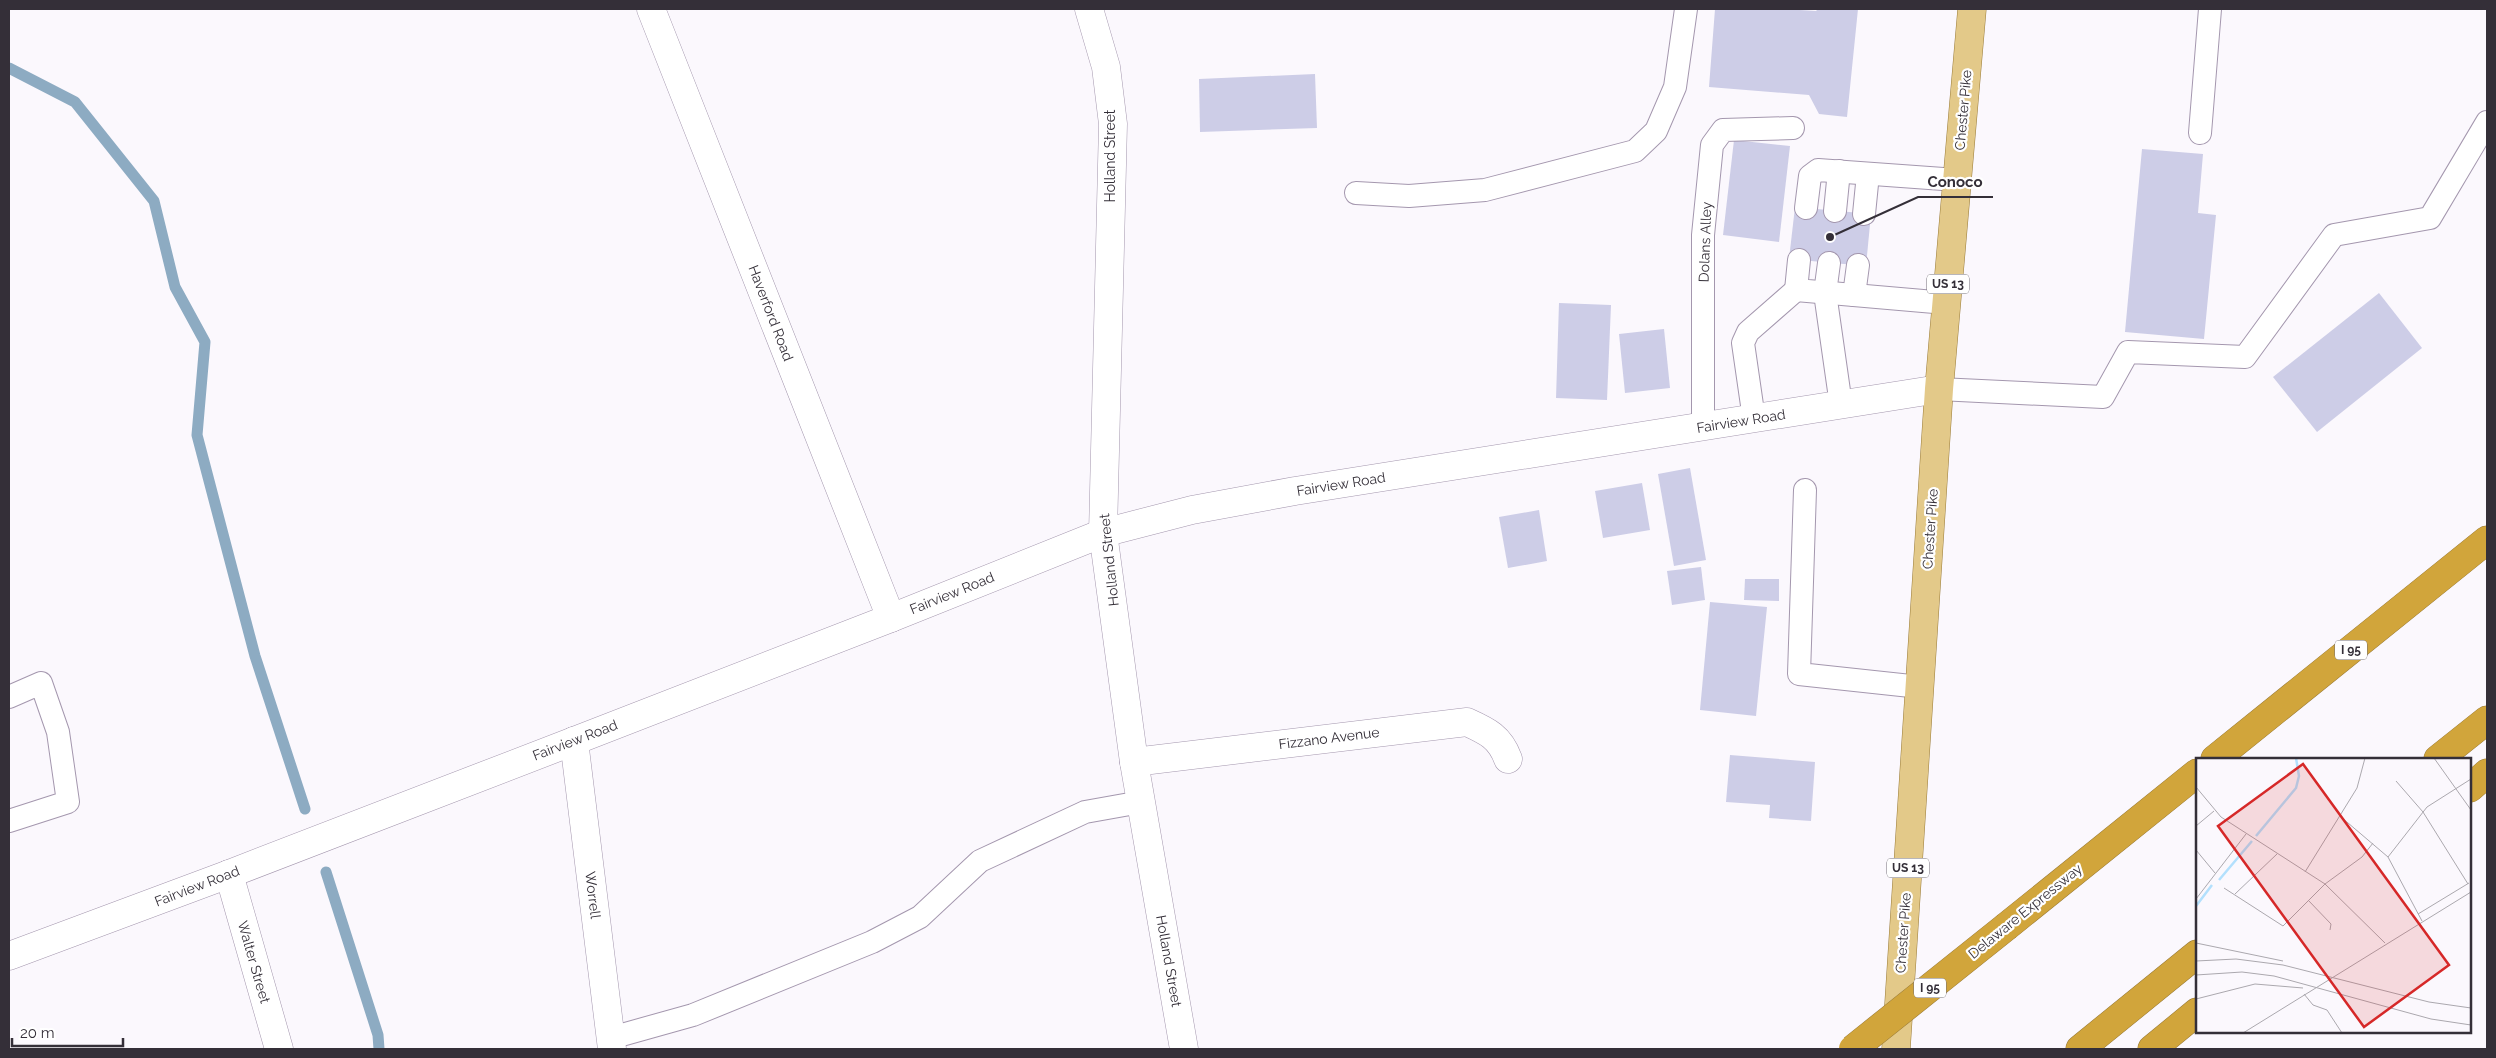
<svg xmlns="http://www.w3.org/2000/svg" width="2496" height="1058" font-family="Raleway,sans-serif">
<rect width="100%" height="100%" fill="#fbf8fd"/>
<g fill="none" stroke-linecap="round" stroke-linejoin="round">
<g stroke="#8dabc2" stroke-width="11">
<polyline points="9,68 75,102 154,201 175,287 205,342 197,435 255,656 305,809"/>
<polyline points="326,872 378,1035 379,1049"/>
</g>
</g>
<g fill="#cdcde7">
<polygon points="1715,9 1784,9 1816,11 1818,9 1858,9 1847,117 1819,114 1809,95 1709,87"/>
<polygon points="1315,74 1317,128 1200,132 1199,79"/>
<polygon points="1734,140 1790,146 1779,242 1723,235"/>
<polygon points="2142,149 2203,154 2198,213 2216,215 2204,339 2125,332"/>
<polygon points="1795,207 1871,214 1866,266 1789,259"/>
<polygon points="2379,293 2422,348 2317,432 2273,377"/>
<polygon points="1559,303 1611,305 1607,400 1556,398"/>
<polygon points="1664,329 1670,388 1625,393 1619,334"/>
<polygon points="1690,468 1706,560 1674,566 1658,474"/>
<polygon points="1642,483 1650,530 1603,538 1595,491"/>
<polygon points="1539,510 1547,561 1508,568 1499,517"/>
<polygon points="1701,567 1705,600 1672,605 1667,571"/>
<polygon points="1745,579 1779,579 1779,601 1744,600"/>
<polygon points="1710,602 1767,607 1756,716 1700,710"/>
<polygon points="1730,755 1815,762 1811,821 1769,818 1770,805 1726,802"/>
</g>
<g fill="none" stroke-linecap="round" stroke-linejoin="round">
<g stroke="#a497ae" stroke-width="24">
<g id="service">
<polyline points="2200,133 2210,9"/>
<polyline points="1356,193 1409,196 1485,190 1635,151 1656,131 1675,87 1686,9"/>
<polyline points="1806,208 1810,176 1818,170 1957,180"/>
<polyline points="1835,211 1839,171"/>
<polyline points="1864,214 1868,174"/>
<polyline points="1799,260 1796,290 1946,303"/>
<polyline points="1829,263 1825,293 1841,405"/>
<polyline points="1854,295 1858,265"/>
<polyline points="1939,389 2103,397 2128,352 2245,357 2334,235 2430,218 2487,122"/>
<polyline points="1754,419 1743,343 1748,332 1796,290"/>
<polyline points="1703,428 1703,235 1712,145 1723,130 1793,128"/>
<polyline points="1805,490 1799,674 1920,687"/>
<polyline points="9,697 41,683 58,732 68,802 9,821"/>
<polyline points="611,1038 693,1015 872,942 920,917 980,861 1085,812 1141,802"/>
</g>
</g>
<g stroke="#a497ae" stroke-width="29">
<g id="minor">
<polyline points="651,9 891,618"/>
<polyline points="1089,9 1106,67 1113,124 1103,533 1134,762 1184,1049"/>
<polyline points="574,741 612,1049"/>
<path d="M1134,762l333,-40c20,9 33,15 41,37"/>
<polyline points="229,874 279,1049"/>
</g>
</g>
<g stroke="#a497ae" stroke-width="29">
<polyline id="tertiary" points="9,956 229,874 574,741 891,618 1103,533 1192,510 1295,491 1939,389"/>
</g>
<g stroke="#9a7c3a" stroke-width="29">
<polyline id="primary" points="1896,1049 1939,389 1972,9"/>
</g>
<g stroke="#9a7c3a" stroke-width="29">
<g id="motorway">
<polyline points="2215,759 2487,540"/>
<polyline points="2438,759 2487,720"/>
<polyline points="2470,788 2487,773"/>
<polyline points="2007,926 2197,773"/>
<polyline points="2080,1049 2197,954"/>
<polyline points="2152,1049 2197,1012"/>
</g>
</g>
<use href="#service" stroke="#fff" stroke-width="22"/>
<use href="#minor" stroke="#fff" stroke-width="28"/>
<use href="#tertiary" stroke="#fff" stroke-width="28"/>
<use href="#primary" stroke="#e3c989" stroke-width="28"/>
<use href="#motorway" stroke="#d1a53b" stroke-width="28"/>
<g stroke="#9a7c3a" stroke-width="29" stroke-linecap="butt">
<polyline id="motorway-bridge" points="1853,1049 2007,926"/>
</g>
<use href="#motorway-bridge" stroke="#d1a53b" stroke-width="28"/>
</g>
<g text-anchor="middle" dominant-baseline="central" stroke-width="4.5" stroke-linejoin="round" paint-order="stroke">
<g fill="#fff" stroke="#716d74" stroke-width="1">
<rect x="1927" y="274.5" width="42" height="19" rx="4"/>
<rect x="2335" y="640.5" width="32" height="19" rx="4"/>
<rect x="1887" y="858.5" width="42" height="19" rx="4"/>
<rect x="1914" y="978.5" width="32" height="19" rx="4"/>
</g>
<g font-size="12" font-weight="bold" fill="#342f38">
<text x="1948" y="284">US 13</text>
<text x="2351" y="650">I 95</text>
<text x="1908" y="868">US 13</text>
<text x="1930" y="988">I 95</text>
</g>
<g font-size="14" fill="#342f38" stroke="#fff">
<text transform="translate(1963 110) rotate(-85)">Chester Pike</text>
<text transform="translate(1110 156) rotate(-90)">Holland Street</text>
<text transform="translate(1705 242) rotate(-88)">Dolans Alley</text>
<text transform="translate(771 313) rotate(69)">Haverford Road</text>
<text transform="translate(1741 421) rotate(-9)">Fairview Road</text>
<text transform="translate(1341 484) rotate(-9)">Fairview Road</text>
<text transform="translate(1930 529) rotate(-86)">Chester Pike</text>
<text transform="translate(1109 560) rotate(-96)">Holland Street</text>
<text transform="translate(952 593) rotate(-22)">Fairview Road</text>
<text transform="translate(1329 738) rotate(-7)">Fizzano Avenue</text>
<text transform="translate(575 740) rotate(-21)">Fairview Road</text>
<text transform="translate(197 886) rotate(-21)">Fairview Road</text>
<text transform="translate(593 895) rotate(83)">Worrell</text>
<text transform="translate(2025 911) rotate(-39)">Delaware Expressway</text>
<text transform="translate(1903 933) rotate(-86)">Chester Pike</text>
<text transform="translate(1169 961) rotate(80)">Holland Street</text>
<text transform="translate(254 962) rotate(74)">Walter Street</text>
</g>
</g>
<g transform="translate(2196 758)">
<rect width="275" height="275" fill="#fbf8fd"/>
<path fill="none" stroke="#b3e0fd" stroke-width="2.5" d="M60,78l40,-48 3,-12 -3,-18M23,122l33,-39M0,148l16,-21"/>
<path fill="none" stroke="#aba8ae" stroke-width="1" d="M238,0l37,52M200,23l27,31 45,72M0,29l25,30 104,67 60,59M145,59l47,40 34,64M0,68l18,-15M0,92l19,23M192,99l39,-50 44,-28M109,114l52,-84 8,-30M28,130l59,38 42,-42 37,-27 11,-14M39,136l42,-40M0,141l50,-65M112,142l23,24 -1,6M222,156l51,-31M0,185l87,18M0,203l40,-2 47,6 146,37 42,6M0,217l46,-3 32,4 157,43 40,6M108,236l9,11 14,5 15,23M0,241l59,-15 48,4M47,275l228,-141"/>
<path fill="#d62828" fill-opacity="0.15" stroke="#d62828" stroke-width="2.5" d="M107,6l146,201 -85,62 -146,-201z"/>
<rect width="275" height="275" fill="none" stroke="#342f38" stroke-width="2.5"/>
</g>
<path fill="none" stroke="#342f38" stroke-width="2" d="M1830 237L1918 197H1993"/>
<circle fill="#342f38" stroke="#fff" stroke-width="2" cx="1830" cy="237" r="5"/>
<g font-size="15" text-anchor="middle" font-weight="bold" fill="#342f38" stroke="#fff" stroke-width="4.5" stroke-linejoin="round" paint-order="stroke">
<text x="1955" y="187">Conoco</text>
</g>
<rect width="2496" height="1058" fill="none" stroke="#342f38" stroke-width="20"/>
<path d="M12 1038v8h111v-8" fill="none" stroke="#342f38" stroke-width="2.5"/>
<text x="20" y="1038" font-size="15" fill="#342f38" stroke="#ffffff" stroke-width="4" paint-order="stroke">20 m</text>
</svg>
